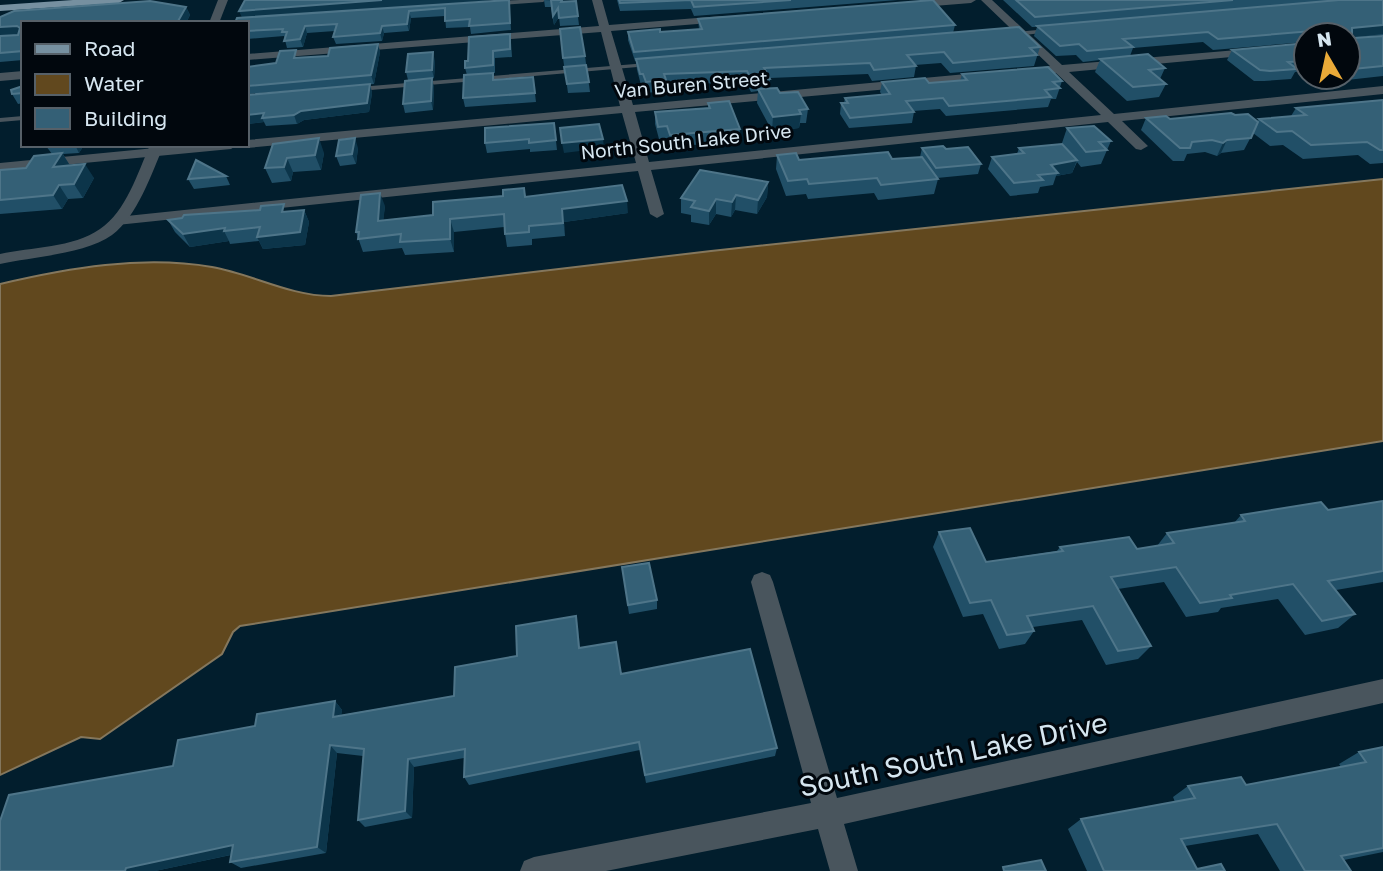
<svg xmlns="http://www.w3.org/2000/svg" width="1383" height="871" font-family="'Golos Text',sans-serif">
<rect width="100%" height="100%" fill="#021e2d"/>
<path fill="#61481e" stroke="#84775d" stroke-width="2" d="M1383,179v262l-1143,185 -7,6 -11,22 -122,85 -19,-2 -81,38v-491c68,-16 142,-29 212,-17 40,7 78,29 119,29l380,-45z"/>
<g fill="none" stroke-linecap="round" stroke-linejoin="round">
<g fill="#49555d" fill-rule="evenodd">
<polygon points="520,0 546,0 543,2 499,5 496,3 499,1"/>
<polygon points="1048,29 1050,30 1050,32 1015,36 1012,34 1015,32"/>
<polygon points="647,63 650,65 649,66 359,91 356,89 359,87"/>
<polygon points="23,116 23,120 0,122 0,118"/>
</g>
<g fill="#49555d" fill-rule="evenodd">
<polygon points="592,0 602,0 609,25 722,16 727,19 722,22 611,31 633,105 988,72 994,76 988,80 635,112 649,162 1101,115 1056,73 1021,74 1021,70 1050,66 981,0 992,0 1062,65 1306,44 1306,50 1069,72 1114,114 1383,86 1383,94 1122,121 1148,146 1141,150 1136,149 1108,122 651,170 664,214 657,218 650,214 638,171 117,225 110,221 117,217 636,163 622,113 247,148 241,145 247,145 247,140 620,106 601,32 247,60 247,54 599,26"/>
<polygon points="933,0 976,0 971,3 909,8 904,5 909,2"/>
<polygon points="23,71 23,79 0,81 0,73"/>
<polygon points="186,145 237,145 231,149 0,171 0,163"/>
<polygon points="762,572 770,575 773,582 837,798 1383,679 1383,703 844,824 858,871 830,871 818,829 606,871 520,871 524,861 534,857 811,803 751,582 754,575"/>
</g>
<g fill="#49555d" fill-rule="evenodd">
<polygon points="218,0 228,0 219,23 209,23"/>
<path d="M150,145h14c-13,29 -26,71 -52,90 -27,19 -80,22 -112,29v-10c31,-7 73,-6 100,-25 26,-17 38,-57 50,-84z"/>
</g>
<polygon fill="#7690a0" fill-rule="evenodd" points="73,0 124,0 119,3 0,11 0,5"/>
</g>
<g fill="#214f67">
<polygon points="245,0 491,0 412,6 509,0 511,30 471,34 470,27 446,28 445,16 411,18 409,31 384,33 382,41 336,44 333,37 335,31 307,33 303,47 287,48 284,36 247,39 247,23 242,18"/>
<polygon points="544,0 576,1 579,25 560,26 559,17 554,25 551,7 545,7"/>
<polygon points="617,0 898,0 694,16 691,9 620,11"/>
<polygon points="1003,0 1383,0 1383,35 1354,37 1383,36 1383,76 1347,80 1343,77 1348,77 1348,35 1306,35 1306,42 1213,50 1203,42 1133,48 1130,56 1165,68 1160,79 1166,84 1159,97 1127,101 1095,72 1100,60 1083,62 1076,55 1056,56 1034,36 1037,27 1032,27"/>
<polygon points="186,7 190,15 186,23 23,23 23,60 0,62 0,17"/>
<polygon points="698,19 955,25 953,33 1040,47 1034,66 950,73 941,63 915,65 916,66 914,77 872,81 868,74 770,78 770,88 808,109 806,123 800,123 799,128 772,131 757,103 758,91 751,92 746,82 666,85 666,91 646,93 643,85 641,85 637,70 636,61 635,61 628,40 628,32 660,32 699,29"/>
<polygon points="511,42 512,57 495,58 495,73 493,73 494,80 533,77 536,102 465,107 463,98 467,75 465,68 468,61"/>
<polygon points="1306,43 1306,71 1295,72 1291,79 1264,81 1254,81 1227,60 1232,50"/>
<polygon points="378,44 380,52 374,84 247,94 247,67 276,63 299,58 328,56"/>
<polygon points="585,56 590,92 568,93 563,58"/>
<polygon points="435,61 434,78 432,79 434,88 433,110 405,113 403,104 408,80 406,72"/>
<polygon points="962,74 1062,81 1056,99 1051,99 1048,107 946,116 940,109 913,111 914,112 912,123 849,128 840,114 841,103 844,103 845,98 882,95 880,92 882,82 929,83 960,81"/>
<polygon points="370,84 372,93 369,112 304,120 297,124 266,126 264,122 247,124 247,95"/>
<polygon points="23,86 23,103 18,104 12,94"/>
<polygon points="1383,100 1383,163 1370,164 1358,155 1303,159 1283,145 1270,146 1253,133 1244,150 1221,153 1217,156 1205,152 1187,154 1184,161 1173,161 1141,130 1146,118 1257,122 1259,119 1291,116 1296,108"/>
<polygon points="708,103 740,129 739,141 670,147 667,138 659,139 655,124 655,112 708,108"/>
<polygon points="554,123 557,150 530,152 530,149 487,153 485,143"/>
<polygon points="1067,128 1111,141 1101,164 1081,167 1077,162 1072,173 1056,176 1053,185 1040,187 1038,193 1010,196 988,169 992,157 1017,154 1019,148 1067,149 1062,143"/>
<polygon points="273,144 324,153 321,170 293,172 291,181 272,183 265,168"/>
<polygon points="40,145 84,145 79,153 63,154 70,166 94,178 83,198 68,199 62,209 0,214 0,170 26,168 52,154 46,146 41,147"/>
<polygon points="358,148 356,164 340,166 336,156"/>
<polygon points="922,148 946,149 981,164 978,174 937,178 938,179 934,194 878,200 874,193 808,199 806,194 786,196 776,169 777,155 799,160 892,159 920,157"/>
<polygon points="226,176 230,185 194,189 188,179"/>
<polygon points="768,182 767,197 757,214 735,210 731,217 716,214 709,225 691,222 691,215 681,213 681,198"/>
<polygon points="524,188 526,197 628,213 564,222 565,236 532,239 532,245 507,247 504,227 454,232 454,252 405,255 402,248 363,252 356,232 385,206 383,220 433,215 503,196"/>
<polygon points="260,210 288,212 304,210 309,222 305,245 263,249 259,241 230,244 229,241 190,247 175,232 168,220"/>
<polygon points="1383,501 1383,582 1336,590 1355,614 1338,628 1305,635 1278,599 1221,608 1218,612 1186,617 1164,582 1118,589 1151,646 1138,659 1106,665 1082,620 1033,627 1034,631 1025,644 999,649 983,614 963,617 933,547 939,532 986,562 1057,551 1060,547 1137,549 1157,546 1167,533 1234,523 1241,515 1328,510"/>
<polygon points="622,567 657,600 657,609 629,614"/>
<polygon points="576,616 580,648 621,674 777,748 775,756 646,783 640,750 469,785 464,777 464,758 414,767 412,818 365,827 358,820 363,756 337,753 326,853 241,868 230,862 231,855 155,871 173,766 255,726 335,701 342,710 341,715 454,696 517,656"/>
<polygon points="1383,747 1383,852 1344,860 1351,871 1280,871 1258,834 1185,846 1197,869 1225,871 1087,871 1068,829 1081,819 1175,802 1173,797 1188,786 1246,785 1341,767 1339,764 1359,752"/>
</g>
<g fill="#0c354a">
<polygon points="382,0 491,0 243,20 239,11"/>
<polygon points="186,7 190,15 186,23 177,23"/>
<polygon points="558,8 559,17 554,25 553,16"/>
<polygon points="409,11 411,18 409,31 407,24"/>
<polygon points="1383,25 1383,34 1348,38 1352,28"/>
<polygon points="17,26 23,34 0,36 0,27"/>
<polygon points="305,26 307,33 303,47 300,39"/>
<polygon points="382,26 384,33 382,41 380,33"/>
<polygon points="378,44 380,52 374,84 371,75"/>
<polygon points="433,52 435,61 434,78 432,70"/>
<polygon points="432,78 434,88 433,110 431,101"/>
<polygon points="370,84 372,93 369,112 304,120 297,124 294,115 301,111"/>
<polygon points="264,113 262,118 264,122 247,124 247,115"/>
<polygon points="801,114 799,128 772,131 773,117"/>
<polygon points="319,138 324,153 321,170 315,155"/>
<polygon points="355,138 358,148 356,164 352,154"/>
<polygon points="603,139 604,148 564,153 562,143"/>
<polygon points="1227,140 1221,153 1217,156 1223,143"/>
<polygon points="75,145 84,145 79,153"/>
<polygon points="62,153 71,167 53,167"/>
<polygon points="287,158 293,172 291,181 284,167"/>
<polygon points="1077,160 1072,173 1056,176 1058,173 1051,165"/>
<polygon points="85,164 94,178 83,198 74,184"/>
<polygon points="768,182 767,197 757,214 758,200"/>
<polygon points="59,185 68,199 62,209 53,195"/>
<polygon points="380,193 385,206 382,233 378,221"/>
<polygon points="736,195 735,210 731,217 732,202"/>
<polygon points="716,199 716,214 709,225 709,211"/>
<polygon points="627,201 628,213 564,222 565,236 562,209"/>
<polygon points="304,210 309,222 305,245 263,249 257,237"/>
<polygon points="450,219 454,232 454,252 450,239"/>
<polygon points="225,228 224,231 229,241 190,247 183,234"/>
<polygon points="576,616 578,626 581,658 579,648"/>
<polygon points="335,701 342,710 340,726 333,717"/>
<polygon points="330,745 337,753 326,853 317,847"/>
<polygon points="408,759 414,767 412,818 405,811"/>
<polygon points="233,845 244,852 155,871 125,871 126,868"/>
</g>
<g fill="#346076" stroke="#4e7589" stroke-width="2">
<polygon points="245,0 382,0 239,11"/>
<polygon points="509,0 510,23 469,26 470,19 445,21 445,8 409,11 407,24 382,26 380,33 333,37 337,24 305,26 300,39 284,41 287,32 282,32 283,29 247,31 247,23 235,23 237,18"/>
<polygon points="551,0 562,0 561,2 576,1 578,16 559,18 558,8 553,16"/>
<polygon points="619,0 791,0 694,7 691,0 620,3"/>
<polygon points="933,0 955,25 634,52 628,32 660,29 660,32 702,29 698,19"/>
<polygon points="1016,0 1233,0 1035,17"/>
<polygon points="1339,0 1383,0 1383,25 1352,28 1352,36 1354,38 1383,36 1383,66 1353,69 1348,66 1348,35 1314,35 1314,34 1312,31 1218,39 1208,32 1123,39 1133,47 1087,51 1079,44 1060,46 1037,26"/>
<polygon points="150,1 186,7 177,23 23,23 23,51 0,53 0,36 18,35 20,28 17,26 0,27 0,17 14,11"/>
<polygon points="580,27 585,56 563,58 560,29"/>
<polygon points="1019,27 1040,47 1030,48 1037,55 953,63 944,52 907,55 916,66 874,70 870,63 764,68 770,79 752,81 747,71 664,74 666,80 646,82 643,74 640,74 636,59"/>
<polygon points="510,34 510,49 493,51 493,65 465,68 465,61 468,61 469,37"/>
<polygon points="1306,43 1306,61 1288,62 1297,69 1270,71 1260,70 1232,50"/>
<polygon points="378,44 371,75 247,86 247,67 276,63 280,51 296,50 294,58 328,56 330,48"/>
<polygon points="433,52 432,70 406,72 408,54"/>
<polygon points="1148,54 1165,68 1149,70 1166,84 1133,87 1100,59"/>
<polygon points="586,65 589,82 567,84 564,67"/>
<polygon points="1048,67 1062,81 1053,82 1060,88 1045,90 1051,97 949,106 943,98 906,101 914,112 850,118 841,103 848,103 845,98 890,94 882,82 925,78 929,83 967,80 962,74"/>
<polygon points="493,73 493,80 533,77 535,93 463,98 464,75"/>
<polygon points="432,78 431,101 403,104 405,81"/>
<polygon points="370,84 367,103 301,111 294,115 262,118 264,113 247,115 247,95"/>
<polygon points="23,86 23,93 12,94 11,90"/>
<polygon points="777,88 780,93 798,92 808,109 799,110 801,114 773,117 758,89"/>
<polygon points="1383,100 1383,150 1380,150 1367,142 1311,145 1292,131 1277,132 1259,119 1306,115 1296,108"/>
<polygon points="729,101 740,129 670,135 667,126 658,127 655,112 710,108 708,103"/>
<polygon points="1231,113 1235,115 1248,114 1258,122 1251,138 1227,140 1223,143 1212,140 1192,142 1190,148 1180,148 1146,118 1166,116 1170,119"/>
<polygon points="554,123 556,140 529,143 529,139 485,143 485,128"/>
<polygon points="599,124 603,139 562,143 560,128"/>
<polygon points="1094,126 1111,141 1099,142 1107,150 1086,152 1067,128"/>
<polygon points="319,138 315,155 287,158 284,167 265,168 273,144"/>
<polygon points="355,138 352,154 336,156 339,140"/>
<polygon points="1062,144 1077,160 1051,165 1058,173 1038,175 1043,180 1014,183 992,157 1024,153 1019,148"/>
<polygon points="943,146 946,149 968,147 981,164 936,168 922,148"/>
<polygon points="888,152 892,159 922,157 938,179 881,185 877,178 809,184 807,179 788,181 777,155 796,153 799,160"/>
<polygon points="62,153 53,167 85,164 74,184 59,185 53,195 0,200 0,170 26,168 34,156"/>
<polygon points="196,160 226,176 188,179"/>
<polygon points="700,170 768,182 758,200 736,195 732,202 716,199 709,211 691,207 695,201 681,198"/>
<polygon points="622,185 627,201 562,209 563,223 529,226 529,232 505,234 504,214 450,219 450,239 400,242 401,234 358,239 359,232 356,232 361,195 380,193 378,221 433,215 433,202 503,196 503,190 524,188 525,197"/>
<polygon points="284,204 282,212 304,210 300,232 257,237 260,227 224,231 225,228 183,234 168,220 182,218 184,215 260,210 261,206"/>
<polygon points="1383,501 1383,571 1328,581 1355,614 1322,621 1293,584 1230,595 1232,598 1200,603 1176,567 1111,577 1151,646 1118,651 1093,606 1027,616 1034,631 1007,635 991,600 970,603 939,532 970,528 986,562 1063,551 1060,547 1129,537 1137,549 1174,543 1167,533 1245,521 1241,515 1321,502 1328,510"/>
<polygon points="649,563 657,600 628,605 622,567"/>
<polygon points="576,616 579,648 616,642 621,674 750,649 777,748 645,775 639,742 464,777 465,749 408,759 405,811 358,820 364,749 330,745 317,847 230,862 233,845 126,868 125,871 0,871 0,821 9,795 173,766 178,740 255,726 257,714 335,701 333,717 454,696 455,667 517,656 516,626"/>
<polygon points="1383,747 1383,848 1341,856 1351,871 1305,871 1277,824 1181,839 1197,869 1221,864 1225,871 1104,871 1081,819 1195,798 1188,786 1241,777 1246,785 1366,762 1359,752"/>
<polygon points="1041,860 1046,871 1004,871 1003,867"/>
</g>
<g text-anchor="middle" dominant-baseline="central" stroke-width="6" stroke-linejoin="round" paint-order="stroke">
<g font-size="19" fill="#d6e6f0" stroke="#01070d">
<text transform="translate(691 84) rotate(-5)">Van Buren Street</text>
<text transform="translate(686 141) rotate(-6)">North South Lake Drive</text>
</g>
<g font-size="28" fill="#d6e6f0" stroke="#01070d">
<text transform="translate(953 754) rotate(-12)">South South Lake Drive</text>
</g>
</g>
<rect x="21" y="21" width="228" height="126" fill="#01070d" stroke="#566068" stroke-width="2"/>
<rect x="35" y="44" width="35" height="10" fill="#7690a0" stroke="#566068" stroke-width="2"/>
<text x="84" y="56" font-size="21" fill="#d6e6f0">Road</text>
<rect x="35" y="74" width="35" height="21" fill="#61481e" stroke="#566068" stroke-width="2"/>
<text x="84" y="91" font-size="21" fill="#d6e6f0">Water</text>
<rect x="35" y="108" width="35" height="21" fill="#346076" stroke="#566068" stroke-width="2"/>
<text x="84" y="126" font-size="21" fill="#d6e6f0">Building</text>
<g transform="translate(1327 56) rotate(351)"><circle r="33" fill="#01070d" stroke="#566068" stroke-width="2"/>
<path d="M0-5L12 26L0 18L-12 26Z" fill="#eaaa38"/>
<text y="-10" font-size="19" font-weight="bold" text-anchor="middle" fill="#d6e6f0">N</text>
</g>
</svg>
